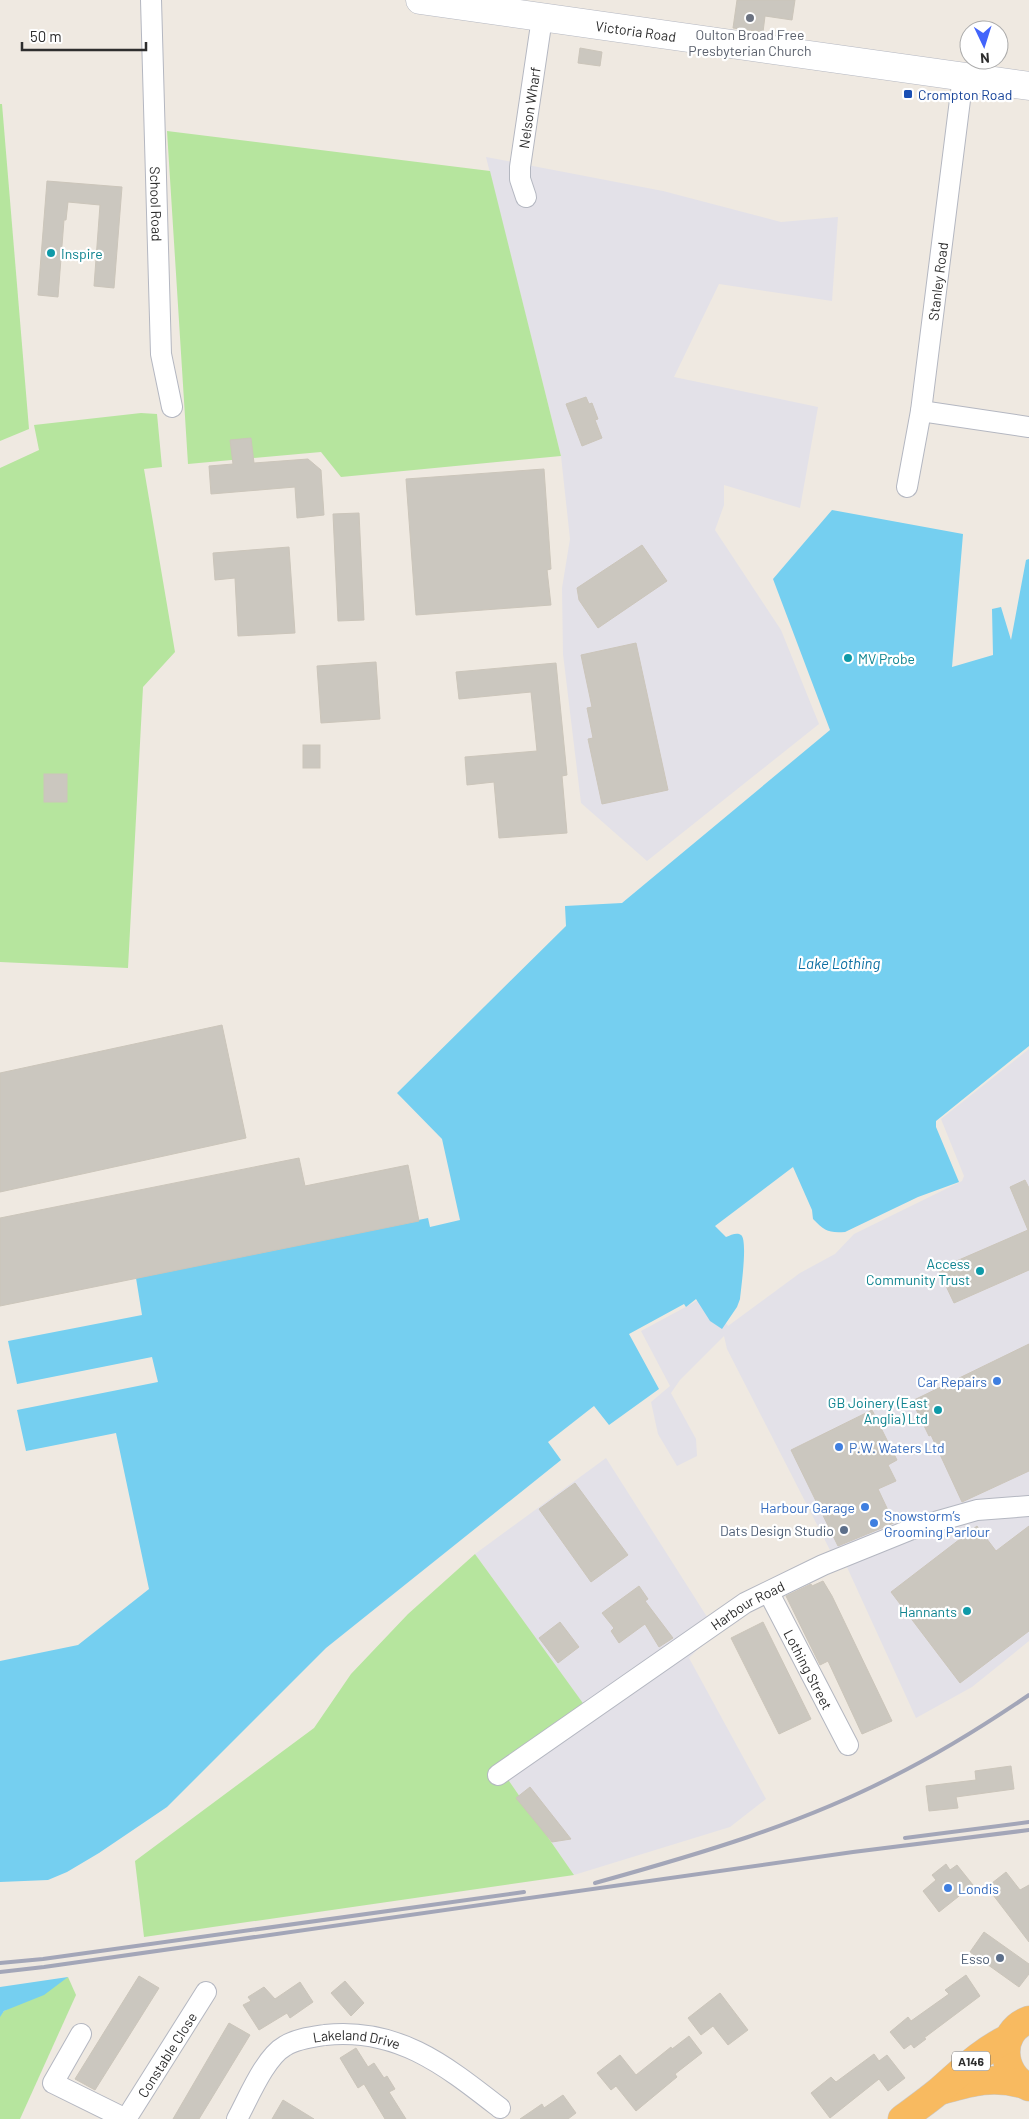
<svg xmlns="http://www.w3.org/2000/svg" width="1029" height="2119" font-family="Barlow,sans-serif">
<rect width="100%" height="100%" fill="#efe9e1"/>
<g fill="#e3e1e8">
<polygon points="486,157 663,191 781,222 838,217 832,301 719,284 674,377 818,407 800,508 724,485 724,505 715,530 781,630 819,724 647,861 581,803 563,654 562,588 570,539 561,456"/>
<polygon points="1029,1049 1029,1641 972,1687 916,1718 846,1565 832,1554 727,1349 724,1336 680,1380 671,1393 696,1439 697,1456 677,1466 658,1434 651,1402 670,1386 641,1331 706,1296 728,1326 800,1273 835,1254 854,1234 962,1181 964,1176 941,1119"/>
<polygon points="606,1458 716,1631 689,1658 766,1799 730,1827 574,1875 498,1765 584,1705 475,1554"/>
</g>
<g fill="#b6e59e">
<polygon points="0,104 2,104 29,429 0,441"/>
<polygon points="167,131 490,171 561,456 341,477 321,452 188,464"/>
<polygon points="141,413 157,414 162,467 144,469 175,652 143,687 128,968 0,962 0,468 39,450 34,425"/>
<polygon points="475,1554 585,1706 498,1765 574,1875 144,1937 135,1861 314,1728 351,1674 408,1614"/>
<polygon points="68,1977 76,1995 20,2119 0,2119 0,2016 4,2011"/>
</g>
<g fill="#75cff0">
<path d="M832,510l131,24 -11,133 41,-12 -1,-46 9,-2 10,33 15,-80 3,-1v487l-93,75v6l23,55 -41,15 -73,35c-17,1 -20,-1 -32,-13l-1,-9 -19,-43 -78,59 11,11c5,-2 11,-5 15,-2 7,5 0,53 -1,64l-3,8 -15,22 -12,-8 -14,-22 -10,8 -2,-3 -55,30 30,55 -50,36 -15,-19 -46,36 13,18 -235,188 -159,159 -68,46 -32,19 -19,8 -48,2v-221l78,-16 71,-56 -33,-156 -90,18 -9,-41 141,-28 -6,-25 -135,27 -9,-43 134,-26 -6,-37 292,-60 2,9 30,-7 -18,-81 -45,-46 169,-167 -1,-20 57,-3 208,-173 -57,-151z"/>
<polygon points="68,1977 44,1995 4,2011 0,2017 0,1987"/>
</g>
<g fill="#cbc7bf" stroke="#cbc5ba">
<polygon points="737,0 795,0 792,20 765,16 763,32 733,28"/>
<polygon points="580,48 602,52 600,66 578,63"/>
<polygon points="47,181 122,187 114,288 94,286 100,205 68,202 66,220 64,220 58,297 38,295"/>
<polygon points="586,397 589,404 592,403 598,419 595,420 602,438 582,446 566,404"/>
<polygon points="251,438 254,463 308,459 321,470 324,515 297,518 295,487 211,494 209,466 233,464 230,440"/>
<polygon points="544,469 551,569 547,570 551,605 416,615 406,479"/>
<polygon points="359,513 364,620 338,621 333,514"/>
<polygon points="642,545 667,581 598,628 579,600 577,588"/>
<polygon points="289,547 295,633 238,636 235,578 215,580 213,553"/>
<polygon points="636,643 668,790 602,804 588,739 593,738 587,708 592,707 581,655"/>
<polygon points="376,662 380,719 321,723 317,666"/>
<polygon points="556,663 567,775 562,776 567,833 499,838 494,782 467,785 465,757 537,751 531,692 459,699 456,672"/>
<rect x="303" y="745" width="17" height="23"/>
<rect x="44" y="774" width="23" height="28"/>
<polygon points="222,1025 246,1138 0,1192 0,1073"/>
<polygon points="299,1158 305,1186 408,1165 419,1221 0,1306 0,1218"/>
<polygon points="1025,1180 1029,1188 1029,1270 954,1303 938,1269 1028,1230 1010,1187"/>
<polygon points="1029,1344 1029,1471 962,1502 931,1435 929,1436 912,1401"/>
<polygon points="872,1410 897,1460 888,1465 896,1481 878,1489 894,1523 838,1546 791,1450"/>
<polygon points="575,1483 628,1555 591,1582 539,1509"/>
<polygon points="977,1526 996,1551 1029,1526 1029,1631 960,1683 891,1592"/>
<polygon points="823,1581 832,1596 892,1721 862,1734 828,1661 820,1665 786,1596 811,1584 812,1586"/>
<polygon points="639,1586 648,1599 645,1601 673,1638 659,1647 645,1624 619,1643 611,1631 614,1628 602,1613"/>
<polygon points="560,1622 579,1647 558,1663 539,1638"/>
<polygon points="763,1622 811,1719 779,1734 731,1638"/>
<polygon points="1011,1766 1014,1789 956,1797 958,1808 929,1811 926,1786 976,1780 975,1771"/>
<polygon points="530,1787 571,1839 552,1842 516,1798"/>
<polygon points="946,1864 950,1870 957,1865 973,1885 939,1912 923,1891 936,1880 932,1875"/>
<polygon points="1006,1872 1020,1890 1029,1885 1029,1942 987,1887"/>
<polygon points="984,1932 1029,1964 1029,1974 1019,1987 970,1952"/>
<polygon points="966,1975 980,1996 924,2038 926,2039 914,2048 911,2044 904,2049 890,2032 908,2017 911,2021 949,1994 945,1990"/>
<polygon points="139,1976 159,1988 95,2090 75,2079"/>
<polygon points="345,1981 364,2003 351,2016 331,1993"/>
<polygon points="300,1982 313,2002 290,2018 287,2013 259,2030 243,2005 251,2001 248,1997 264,1987 275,1999"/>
<polygon points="720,1993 748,2030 728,2045 713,2026 701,2035 688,2018"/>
<polygon points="229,2023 250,2035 199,2119 173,2119"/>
<polygon points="689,2036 702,2053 675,2074 677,2077 636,2111 616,2086 611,2090 597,2073 620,2055 636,2075 671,2047 672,2049"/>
<polygon points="356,2048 368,2067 374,2063 384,2078 387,2076 395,2089 389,2092 406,2119 385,2119 364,2084 358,2088 340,2058"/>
<polygon points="874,2054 879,2061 887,2055 905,2078 888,2091 879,2079 830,2118 811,2093 831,2077 836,2082"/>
<polygon points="563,2095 576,2113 568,2119 520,2119 542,2104 544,2108"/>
<polygon points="283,2100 314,2119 272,2119"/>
</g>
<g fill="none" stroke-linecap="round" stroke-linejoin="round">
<g stroke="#b4b7c1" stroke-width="22">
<g id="minor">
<path id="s1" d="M151,0l10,354 11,53"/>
<path id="s2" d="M526,197l-6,-18v-12l22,-149"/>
<polyline points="921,411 1029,427"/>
<path id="s3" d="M907,487l14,-76 42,-335"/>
<path id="s4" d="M769,1593l79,152"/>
<path id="s5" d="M498,1775l247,-172 78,-38 94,-38 60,-17 52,-4"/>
<path id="s6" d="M81,2034l-28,49 73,36 80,-127"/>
<path id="s7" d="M237,2119c11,-20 28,-62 48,-73 11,-7 27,-9 40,-11 73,-8 121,31 175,73"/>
</g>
</g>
<g stroke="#b4b7c1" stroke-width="29">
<g id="secondary">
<path id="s8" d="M420,0l609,86"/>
</g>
</g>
<g stroke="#c9c9c9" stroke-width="29">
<g id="trunk">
<path d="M1029,2020c-32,11 -29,55 0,67"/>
<path d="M943,2090c29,-8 49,-14 79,-6"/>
<path d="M902,2119c12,-9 25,-18 37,-28 23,-20 42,-40 70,-53"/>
</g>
</g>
<use href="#minor" stroke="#fff" stroke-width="20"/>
<use href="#secondary" stroke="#fff" stroke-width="28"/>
<use href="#trunk" stroke="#f8ba60" stroke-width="28"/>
<g stroke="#a3a6b8" stroke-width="4">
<polyline points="905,1838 1029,1822"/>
<path d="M595,1883c101,-28 204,-58 297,-106 48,-24 93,-52 137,-82"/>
<polyline points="0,1963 43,1959 524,1892"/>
<polyline points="0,1972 44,1967 853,1852 1029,1830"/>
</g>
</g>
<circle fill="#6b7280" stroke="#fff" stroke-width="2" cx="750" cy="18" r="5"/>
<rect fill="#1a4fb4" stroke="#fff" stroke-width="2" x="903" y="89" width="10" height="10" rx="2.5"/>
<g fill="#0f9aa8" stroke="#fff" stroke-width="2">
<circle cx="51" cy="253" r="5"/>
<circle cx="848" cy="658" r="5"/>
<circle cx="980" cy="1271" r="5"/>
<circle cx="938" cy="1410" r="5"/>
<circle cx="967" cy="1611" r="5"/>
</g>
<g fill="#3f7fe0" stroke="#fff" stroke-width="2">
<circle cx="997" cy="1381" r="5"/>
<circle cx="839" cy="1447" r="5"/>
<circle cx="865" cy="1507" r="5"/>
<circle cx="874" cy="1523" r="5"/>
<circle cx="948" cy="1888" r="5"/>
</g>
<g fill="#5c6f8a" stroke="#fff" stroke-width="2">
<circle cx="844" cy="1530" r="5"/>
<circle cx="1000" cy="1958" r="5"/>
</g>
<g text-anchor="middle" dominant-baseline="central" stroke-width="4.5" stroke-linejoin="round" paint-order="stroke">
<rect fill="#fff" stroke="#6d6d6d" stroke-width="1" x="952" y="2051.5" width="38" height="19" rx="4"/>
<g font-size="12" font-weight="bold" fill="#2e2e2e">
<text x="971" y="2061">A146</text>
</g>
<g font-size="14" fill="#2e2e2e" stroke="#fff">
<text stroke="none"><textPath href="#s8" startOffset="218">Victoria Road</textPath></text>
<text stroke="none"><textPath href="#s2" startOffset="91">Nelson Wharf</textPath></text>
<text stroke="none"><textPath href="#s1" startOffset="204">School Road</textPath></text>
<text stroke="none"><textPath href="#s3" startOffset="208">Stanley Road</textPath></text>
<text stroke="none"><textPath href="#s5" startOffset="302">Harbour Road</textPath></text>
<text stroke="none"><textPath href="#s4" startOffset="86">Lothing Street</textPath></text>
<text stroke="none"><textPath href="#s7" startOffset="162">Lakeland Drive</textPath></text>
<text stroke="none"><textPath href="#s6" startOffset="214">Constable Close</textPath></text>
</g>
<g font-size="14" fill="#5b616d" stroke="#fff">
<text x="750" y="34">Oulton Broad Free<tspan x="750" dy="16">Presbyterian Church</tspan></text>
</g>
<g font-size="14" fill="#164399" stroke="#fff" text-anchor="start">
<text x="918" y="94">Crompton Road</text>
</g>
<g font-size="14" fill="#0d838f" stroke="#fff" text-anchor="end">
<text x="61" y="253" text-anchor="start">Inspire</text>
<text x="858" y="658" text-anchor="start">MV Probe</text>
<text x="970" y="1263">Access<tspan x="970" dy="16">Community Trust</tspan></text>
<text x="928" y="1402">GB Joinery (East<tspan x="928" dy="16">Anglia) Ltd</tspan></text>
<text x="957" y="1611">Hannants</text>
</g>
<g font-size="14" fill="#366cbe" stroke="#fff" text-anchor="start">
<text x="987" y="1381" text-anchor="end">Car Repairs</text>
<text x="849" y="1447">P.W. Waters Ltd</text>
<text x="855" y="1507" text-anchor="end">Harbour Garage</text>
<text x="884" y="1515">Snowstorm’s<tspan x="884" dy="16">Grooming Parlour</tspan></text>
<text x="958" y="1888">Londis</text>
</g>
<g font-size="14" fill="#4e5e75" stroke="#fff" text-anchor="end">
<text x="834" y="1530">Dats Design Studio</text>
<text x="990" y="1958">Esso</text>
</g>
<g font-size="15" font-style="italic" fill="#0d6fa3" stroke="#fff">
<text x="839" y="963">Lake Lothing</text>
</g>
</g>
<g transform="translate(984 45) rotate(176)"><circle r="24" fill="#ffffff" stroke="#ababab"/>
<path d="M0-4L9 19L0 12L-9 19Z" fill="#4264fb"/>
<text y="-8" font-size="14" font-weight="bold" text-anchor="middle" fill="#2e2e2e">N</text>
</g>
<path d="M22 42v8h124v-8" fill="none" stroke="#2e2e2e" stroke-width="2.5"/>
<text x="30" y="42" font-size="15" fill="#2e2e2e" stroke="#ffffff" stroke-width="4" paint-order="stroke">50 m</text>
</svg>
